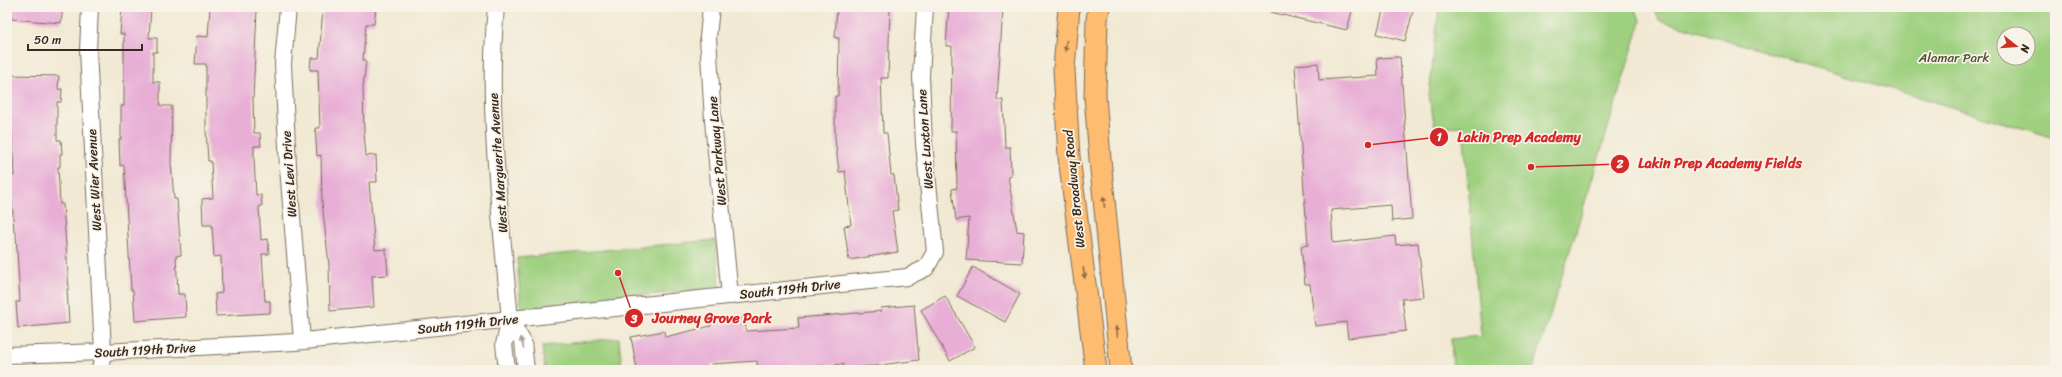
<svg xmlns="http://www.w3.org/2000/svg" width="2062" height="377" font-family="Sriracha,sans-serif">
<rect width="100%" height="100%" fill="#f7f3e8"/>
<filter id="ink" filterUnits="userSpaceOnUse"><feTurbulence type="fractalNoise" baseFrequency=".025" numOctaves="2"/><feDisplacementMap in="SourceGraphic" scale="8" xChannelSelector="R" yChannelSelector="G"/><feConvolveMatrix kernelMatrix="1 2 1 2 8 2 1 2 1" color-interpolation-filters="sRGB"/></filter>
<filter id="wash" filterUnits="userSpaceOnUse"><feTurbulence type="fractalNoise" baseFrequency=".012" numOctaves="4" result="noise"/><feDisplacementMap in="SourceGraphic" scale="16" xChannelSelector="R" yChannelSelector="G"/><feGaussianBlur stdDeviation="0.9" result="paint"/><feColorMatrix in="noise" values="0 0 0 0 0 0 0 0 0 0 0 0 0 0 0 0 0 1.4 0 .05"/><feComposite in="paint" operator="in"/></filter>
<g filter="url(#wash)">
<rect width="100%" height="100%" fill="#f1e9d3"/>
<g fill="#9fd07f" stroke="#6d7d4e" fill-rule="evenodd">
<polygon points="1439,7 1634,7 1641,21 1533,370 1453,370 1451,339 1481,336 1463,126 1435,127 1429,95"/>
<path d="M1652,7h403v131l-395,-118zM2004,34h24v24h-24z"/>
<polygon points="715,240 720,287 521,309 517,258"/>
<polygon points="619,338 622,370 545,370 542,346"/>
</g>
<g id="blocks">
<g fill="#e8aed6">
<polygon points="12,7 63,7 61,23 11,19"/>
<polygon points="122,7 151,8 149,38 157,38 157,52 153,52 153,82 160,82 160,106 172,106 171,163 174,199 177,199 181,255 176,256 178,294 185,294 186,317 135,321 133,290 131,290 124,165 120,166 119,139 121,139 121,106 124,106 124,34 120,34"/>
<polygon points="210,7 257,9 253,99 254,133 260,133 261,146 254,146 254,159 256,195 261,195 262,206 259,207 261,240 268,239 269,254 262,254 265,301 270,301 270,313 216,316 215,294 222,293 221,256 214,257 212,225 203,225 202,199 213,198 211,161 208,161 206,129 206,64 195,64 197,36 208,37"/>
<polygon points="324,7 376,7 374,24 366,24 363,60 366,60 363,88 364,132 366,156 376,155 377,182 369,182 375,250 386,249 388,275 372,276 374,307 330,311 329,265 322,202 321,155 317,156 315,128 320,128 318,70 310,70 311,58 319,58 323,8"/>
<polygon points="837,7 890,8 888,78 881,78 883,133 887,133 891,175 894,175 898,210 892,211 898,252 849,260 844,226 851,225 845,171 839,172 835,138 835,96 838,96 839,38 835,38"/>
<polygon points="949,7 1003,8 997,100 1003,100 1005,147 1010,147 1011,175 1008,176 1017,231 1024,232 1022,263 966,260 969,218 956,220 952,189 957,188 956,131 951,131 952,46 946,46"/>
<polygon points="1271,7 1353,7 1347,30 1270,12"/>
<polygon points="1384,7 1414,7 1405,41 1377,34"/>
<polygon points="1400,57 1412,219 1392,221 1391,205 1331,210 1333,243 1395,236 1396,245 1418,243 1424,297 1402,299 1406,331 1348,338 1346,322 1315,326 1310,284 1305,284 1301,246 1308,245 1295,65 1318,63 1319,80 1378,76 1377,58"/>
<polygon points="10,75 59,76 58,89 62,89 61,102 57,102 57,140 61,140 62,154 60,154 60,167 58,167 60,204 63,204 69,289 67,289 69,323 18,328 16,302 20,302 16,232 14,232 12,200 10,201 9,176 14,176 12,135 7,135"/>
<polygon points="973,267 1020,294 1005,322 957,296"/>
<polygon points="945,296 975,347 950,361 921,310"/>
<polygon points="914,305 919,360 872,366 843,368 843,364 790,368 790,370 758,370 757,361 711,364 712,370 637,370 631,337 664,331 665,337 711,326 710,321 745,318 746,331 799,328 798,318 882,311 881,308"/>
</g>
</g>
</g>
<g filter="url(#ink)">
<use href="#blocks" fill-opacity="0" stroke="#7b6d5d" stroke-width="1"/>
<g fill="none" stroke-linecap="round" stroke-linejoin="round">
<g stroke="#7b6d5d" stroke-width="18">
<g id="minor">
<polyline points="90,7 88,50 103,352 100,370"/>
<polyline points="288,7 283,64 288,167 302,341"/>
<path d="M496,7c-10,104 5,209 14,313l-6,24 3,26"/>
<polyline points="711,7 708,37 713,121 730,296"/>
<polyline points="510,320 523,342 526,370"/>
<polyline points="7,355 103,352 295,342 907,277 926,268 935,252 924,144 921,76 925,7"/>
</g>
</g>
<g stroke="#7b6d5d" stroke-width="23">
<g id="major">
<polyline points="1069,7 1064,69 1069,157 1096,370"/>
<polyline points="1099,7 1097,20 1095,96 1100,159 1121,370"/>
</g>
</g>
<use href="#minor" stroke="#fff" stroke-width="16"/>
<use href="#major" stroke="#febc70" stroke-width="21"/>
</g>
<defs><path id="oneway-solid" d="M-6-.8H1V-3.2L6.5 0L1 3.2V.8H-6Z"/></defs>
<g fill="#936c43">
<use href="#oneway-solid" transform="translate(1066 46) rotate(94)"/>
<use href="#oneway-solid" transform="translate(1104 202) rotate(-95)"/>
<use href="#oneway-solid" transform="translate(1084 273) rotate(81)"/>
<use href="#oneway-solid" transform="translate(1117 331) rotate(-96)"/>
</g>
<use fill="#a79f9a" href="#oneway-solid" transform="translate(522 343) rotate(-106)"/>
</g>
<g text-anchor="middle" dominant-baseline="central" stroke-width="3.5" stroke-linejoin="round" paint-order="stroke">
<g font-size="13" fill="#545436" stroke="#f7f3e8">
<text x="1954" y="57">Alamar Park</text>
</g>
<g font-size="13" fill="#3b2a1e" stroke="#f7f3e8">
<text transform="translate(925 139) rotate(-94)">West Luxton Lane</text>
<text transform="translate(717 151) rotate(-95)">West Parkway Lane</text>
<text transform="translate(498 163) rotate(-94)">West Marguerite Avenue</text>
<text transform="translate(289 174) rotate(-94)">West Levi Drive</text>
<text transform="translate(94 180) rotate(-93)">West Wier Avenue</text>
<text transform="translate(1074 189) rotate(-96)">West Broadway Road</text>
<text transform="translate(790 289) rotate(-6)">South 119th Drive</text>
<text transform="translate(468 324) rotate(-6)">South 119th Drive</text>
<text transform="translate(145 350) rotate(-3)">South 119th Drive</text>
</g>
</g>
<path fill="none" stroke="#d62828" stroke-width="1.5" d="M1368 145L1439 137M1531 167L1620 164M618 273L634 318"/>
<g fill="#d62828" stroke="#f7f3e8" stroke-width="1.5">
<circle cx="1368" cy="145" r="4"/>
<circle cx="1531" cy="167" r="4"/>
<circle cx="618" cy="273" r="4"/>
<circle cx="1439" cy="137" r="10"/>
<circle cx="1620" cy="164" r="10"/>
<circle cx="634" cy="318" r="10"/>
</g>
<g font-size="12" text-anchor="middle" font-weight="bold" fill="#fff">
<text x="1439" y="141">1</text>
<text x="1620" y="168">2</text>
<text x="634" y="323">3</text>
</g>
<g font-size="14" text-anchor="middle" font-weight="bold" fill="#d62828" stroke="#f7f3e8" stroke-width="3.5" stroke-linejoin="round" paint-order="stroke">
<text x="1519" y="142">Lakin Prep Academy</text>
<text x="1720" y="168">Lakin Prep Academy Fields</text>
<text x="712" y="323">Journey Grove Park</text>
</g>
<rect width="2062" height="377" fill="none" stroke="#f7f3e8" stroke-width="24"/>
<g transform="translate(2016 46) rotate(107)"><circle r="19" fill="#f7f3e8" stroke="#aca397"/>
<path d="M0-3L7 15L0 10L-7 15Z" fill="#c8321e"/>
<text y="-6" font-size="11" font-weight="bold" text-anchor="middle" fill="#3b2a1e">N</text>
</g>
<path d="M28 44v6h114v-6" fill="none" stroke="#3b2a1e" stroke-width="2"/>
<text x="34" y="44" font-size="12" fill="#3b2a1e" stroke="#f7f3e8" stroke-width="3" paint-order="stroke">50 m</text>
</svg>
